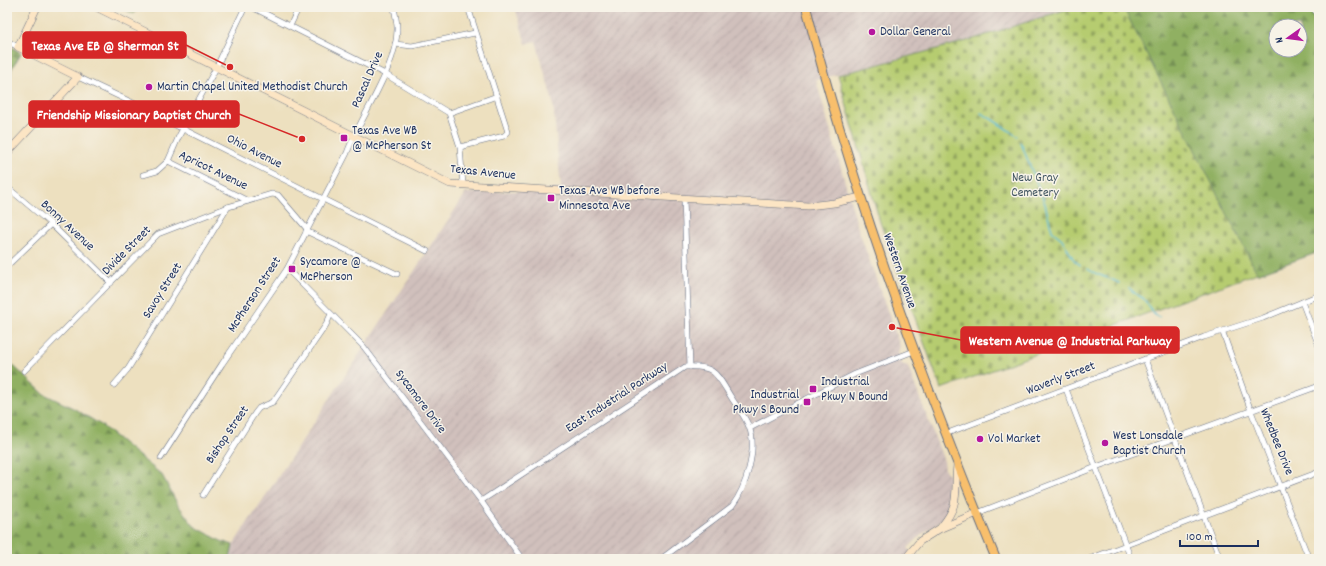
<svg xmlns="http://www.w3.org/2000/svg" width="1326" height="566" font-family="Dekko,sans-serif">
<defs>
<pattern id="industrial-furrows" width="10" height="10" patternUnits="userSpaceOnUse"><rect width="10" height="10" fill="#d0c0bc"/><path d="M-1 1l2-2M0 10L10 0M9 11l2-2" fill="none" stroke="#b2a5a4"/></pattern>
<pattern id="forest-firs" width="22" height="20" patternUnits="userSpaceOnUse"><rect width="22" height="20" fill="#90b062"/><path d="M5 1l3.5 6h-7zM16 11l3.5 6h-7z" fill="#759054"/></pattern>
<pattern id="cemetery-stones" width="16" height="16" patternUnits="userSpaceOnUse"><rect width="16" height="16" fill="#b6cc70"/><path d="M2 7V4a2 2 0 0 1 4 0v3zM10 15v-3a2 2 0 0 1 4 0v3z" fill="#93a65f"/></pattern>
</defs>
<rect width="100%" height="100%" fill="#f7f3e8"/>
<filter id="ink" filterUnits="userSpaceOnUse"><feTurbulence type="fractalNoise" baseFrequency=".025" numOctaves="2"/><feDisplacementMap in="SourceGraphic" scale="8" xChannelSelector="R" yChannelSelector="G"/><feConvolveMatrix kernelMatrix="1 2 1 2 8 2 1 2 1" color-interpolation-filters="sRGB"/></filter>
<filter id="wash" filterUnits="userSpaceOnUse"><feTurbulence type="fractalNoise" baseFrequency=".012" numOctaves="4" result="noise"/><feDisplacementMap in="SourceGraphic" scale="16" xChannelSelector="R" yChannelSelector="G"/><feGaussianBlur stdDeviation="0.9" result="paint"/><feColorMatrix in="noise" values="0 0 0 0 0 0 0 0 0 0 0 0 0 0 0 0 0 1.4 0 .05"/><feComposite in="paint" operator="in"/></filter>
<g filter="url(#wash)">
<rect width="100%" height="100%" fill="#ede0bf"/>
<polygon fill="url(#industrial-furrows)" points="515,7 1074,7 967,41 816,80 858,228 900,346 898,352 902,364 908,367 944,461 945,470 949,475 954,489 950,509 943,519 921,535 908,548 915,556 919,555 922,559 230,559 233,545 466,193 561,189 553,103 536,41 526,44"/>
<polygon fill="#b6cc70" stroke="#687e67" points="120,7 138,7 134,14"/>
<g fill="url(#forest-firs)" stroke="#567060" fill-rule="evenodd">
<path d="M1123,7h196v245l-62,22zM1276,26h24v24h-24z"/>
<polygon points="7,44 21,53 11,70 10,85 7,89"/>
<polygon points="7,360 44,394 75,409 101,425 162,475 178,505 194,526 221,541 233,545 230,559 7,559"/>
</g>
<polygon fill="url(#cemetery-stones)" stroke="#687e67" points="1074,7 1123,7 1257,273 941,389 880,222 838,75 967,41"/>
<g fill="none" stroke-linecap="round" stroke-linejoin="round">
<g stroke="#54bbd2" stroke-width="1.5">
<path d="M981,113c13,7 24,15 36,23"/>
<polyline points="1021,143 1045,204 1052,231 1062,239 1074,260 1080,265"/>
<path d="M1088,269c9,7 21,8 31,14"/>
<polyline points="1129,288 1137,295 1143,298 1154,314 1159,317"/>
</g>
</g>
</g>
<g filter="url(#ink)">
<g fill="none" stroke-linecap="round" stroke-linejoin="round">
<g stroke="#646d80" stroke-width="6">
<g id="street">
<polyline points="252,7 385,74 449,113 460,147 463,185"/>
<polyline points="1312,7 1319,15"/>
<polyline points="290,26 299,7"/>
<polyline points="7,41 18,47"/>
<polyline points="395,44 412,46 475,33"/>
<polyline points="78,77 131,102 183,129 427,251"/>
<polyline points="449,113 497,96"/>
<polyline points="460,147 504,136 508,132 468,7"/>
<polyline points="168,161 248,201"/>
<polyline points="143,175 157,171 168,161 179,136 216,68 245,7"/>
<polyline points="7,187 51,224 111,283"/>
<polyline points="684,199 690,367"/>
<polyline points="306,231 397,274"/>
<polyline points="7,266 51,224"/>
<polyline points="287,269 364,347 481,501 522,559"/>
<polyline points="1302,302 1319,346"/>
<polyline points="1223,333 1251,411 1309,559"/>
<polyline points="1145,359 1220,559"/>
<polyline points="24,371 158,234 228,207 272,194 278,195 307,229"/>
<polyline points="114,385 128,369 228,207"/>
<polyline points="1066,389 1131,559"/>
<polyline points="750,428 855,374 914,351"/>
<polyline points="945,434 1204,337 1263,318 1319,295"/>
<path d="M161,458l61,-94 65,-95 60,-116c13,-36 51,-87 50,-125 0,-7 -2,-14 -3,-21"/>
<polyline points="203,495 255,413 259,408 273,402 326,325 331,314"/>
<path d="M481,501l204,-134c30,-2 31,6 46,30 6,10 14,19 18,30 9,21 -3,61 -17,79l-71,53"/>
<polyline points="977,513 1096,467 1319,386"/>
<polyline points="1089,559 1319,472"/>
</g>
</g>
<g stroke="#646d80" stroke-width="8">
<g id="secondary">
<polyline points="96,7 450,184 808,206 834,203 861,197"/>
<polyline points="7,153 78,77 18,47 37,7"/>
<path d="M941,527c20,-24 13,-34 16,-62"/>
<polyline points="905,559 920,541 939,529 977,513"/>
</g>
</g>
<g stroke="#646d80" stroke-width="10">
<path id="primary" d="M806,7c48,189 116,372 190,552"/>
</g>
<use href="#street" stroke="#fff" stroke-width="5"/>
<use href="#secondary" stroke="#fce5c4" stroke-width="7"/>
<use href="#primary" stroke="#f8bf6c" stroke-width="8"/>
</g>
</g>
<g fill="#b5179e" stroke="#f7f3e8" stroke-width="1.5">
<circle cx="872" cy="32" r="4"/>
<circle cx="149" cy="87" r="4"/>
<rect x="340" y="134" width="8" height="8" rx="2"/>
<rect x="547" y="194" width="8" height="8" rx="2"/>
<rect x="288" y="265" width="8" height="8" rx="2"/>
<rect x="809" y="385" width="8" height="8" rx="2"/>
<rect x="803" y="398" width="8" height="8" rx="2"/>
<circle cx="980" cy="439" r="4"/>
<circle cx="1105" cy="443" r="4"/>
</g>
<g text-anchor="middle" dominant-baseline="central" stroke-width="3" stroke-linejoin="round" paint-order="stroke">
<g font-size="13" fill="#1b2f5e" stroke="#f7f3e8" text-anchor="start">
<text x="880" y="32">Dollar General</text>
<text x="157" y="87">Martin Chapel United Methodist Church</text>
<text x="352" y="131">Texas Ave WB<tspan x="352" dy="15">@ McPherson St</tspan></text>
<text x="559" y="191">Texas Ave WB before<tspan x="559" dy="15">Minnesota Ave</tspan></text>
<text x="300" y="262">Sycamore @<tspan x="300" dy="15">McPherson</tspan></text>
<text x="821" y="382">Industrial<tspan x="821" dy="15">Pkwy N Bound</tspan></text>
<text x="799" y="395" text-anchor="end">Industrial<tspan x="799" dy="15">Pkwy S Bound</tspan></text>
<text x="1113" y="436">West Lonsdale<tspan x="1113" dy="15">Baptist Church</tspan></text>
<text x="988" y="439">Vol Market</text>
</g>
<g font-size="13" fill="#1b2f5e" stroke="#f7f3e8">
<text transform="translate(368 80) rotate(-66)">Pascal Drive</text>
<text transform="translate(254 152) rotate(27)">Ohio Avenue</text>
<text transform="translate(213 171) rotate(26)">Apricot Avenue</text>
<text transform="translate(483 173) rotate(6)">Texas Avenue</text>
<text transform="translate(67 226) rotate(43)">Bonny Avenue</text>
<text transform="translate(127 251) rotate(-45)">Divide Street</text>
<text transform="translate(899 271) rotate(71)">Western Avenue</text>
<text transform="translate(163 291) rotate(-58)">Savoy Street</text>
<text transform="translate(255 295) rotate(-57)">McPherson Street</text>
<text transform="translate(1061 379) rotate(-21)">Waverly Street</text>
<text transform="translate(617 398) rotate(-33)">East Industrial Parkway</text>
<text transform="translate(420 402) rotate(53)">Sycamore Drive</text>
<text transform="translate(228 435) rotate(-56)">Bishop Street</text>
<text transform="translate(1276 442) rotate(68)">Whedbee Drive</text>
</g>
<g font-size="13" fill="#425662" stroke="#f7f3e8">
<text x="1035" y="178">New Gray<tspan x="1035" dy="15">Cemetery</tspan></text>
</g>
</g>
<path fill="none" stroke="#d62828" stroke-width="1.5" d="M230 67L186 45M302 139L239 114M892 327L961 340"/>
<g fill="#d62828" stroke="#f7f3e8" stroke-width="1.5">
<circle cx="230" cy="67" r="4"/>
<circle cx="302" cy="139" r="4"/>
<circle cx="892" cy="327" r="4"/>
</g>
<g fill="#d62828" stroke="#d62828" stroke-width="1.5">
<rect x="23" y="32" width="163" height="26" rx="4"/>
<rect x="29" y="101" width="210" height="26" rx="4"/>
<rect x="961" y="327" width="218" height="26" rx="4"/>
</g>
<g font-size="14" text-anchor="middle" font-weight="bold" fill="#fff">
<text x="105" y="50">Texas Ave EB @ Sherman St</text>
<text x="134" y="119">Friendship Missionary Baptist Church</text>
<text x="1070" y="345">Western Avenue @ Industrial Parkway</text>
</g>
<rect width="1326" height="566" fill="none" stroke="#f7f3e8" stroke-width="24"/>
<g transform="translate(1288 38) rotate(256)"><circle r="19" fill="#f7f3e8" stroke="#9fa5b1"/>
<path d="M0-3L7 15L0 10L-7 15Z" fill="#b5179e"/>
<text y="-6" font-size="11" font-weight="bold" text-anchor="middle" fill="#1b2f5e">N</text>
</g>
<path d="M1180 540v6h78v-6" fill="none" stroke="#1b2f5e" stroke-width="2"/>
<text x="1186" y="540" font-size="12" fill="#1b2f5e" stroke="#f7f3e8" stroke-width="3" paint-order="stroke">100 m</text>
</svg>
